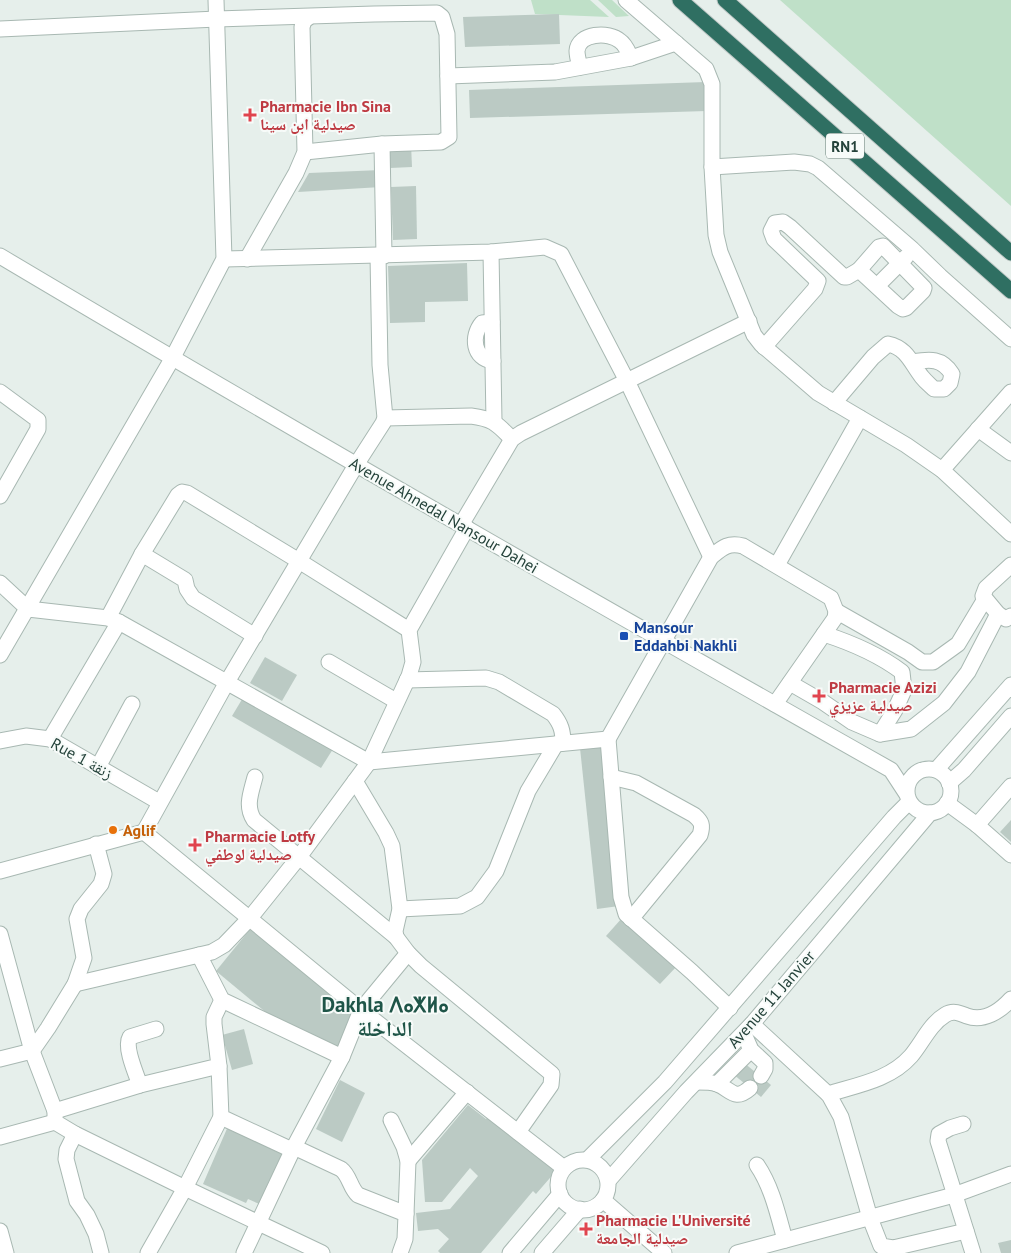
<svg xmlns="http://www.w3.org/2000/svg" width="1011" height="1253" font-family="'PT Sans','Noto Naskh Arabic','Noto Sans Tifinagh',sans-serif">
<rect width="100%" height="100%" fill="#e6efeb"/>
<g fill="#bfe0c8">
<polygon points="531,0 590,0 609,17 535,14"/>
<polygon points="598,0 612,0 629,16 616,17"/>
<polygon points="780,0 1011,0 1011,206"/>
</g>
<g fill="#bbcac4">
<polygon points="559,14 560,44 465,47 463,17"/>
<polygon points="706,82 707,111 470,118 469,90"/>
<polygon points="411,144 412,167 390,168 389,145"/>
<polygon points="381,170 381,187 298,192 309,173"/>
<polygon points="416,186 417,239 393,240 391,187"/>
<polygon points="467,263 468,301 425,302 425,322 390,323 388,266"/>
<polygon points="265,657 297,675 282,701 250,683"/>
<polygon points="244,696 333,749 321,768 232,716"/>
<polygon points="602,745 619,906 597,909 580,748"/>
<polygon points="1011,820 1011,842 1000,832"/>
<polygon points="622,918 677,966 660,984 606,936"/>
<polygon points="251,928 357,1012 338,1053 286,1029 216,971"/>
<polygon points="244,1029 253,1064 232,1070 222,1035"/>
<polygon points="743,1062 771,1085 761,1097 733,1074"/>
<polygon points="340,1080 365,1093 342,1142 316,1129"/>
<polygon points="468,1105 486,1119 488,1117 531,1153 533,1150 556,1171 536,1194 533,1191 481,1253 440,1253 438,1251 449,1239 438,1229 418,1231 416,1213 450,1209 478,1176 470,1168 442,1202 425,1202 422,1160"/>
<polygon points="229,1124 288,1149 264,1206 248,1199 246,1203 203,1184"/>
<polygon points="1011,1240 1011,1253 1001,1253 998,1243"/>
</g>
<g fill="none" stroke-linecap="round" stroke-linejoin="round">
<g stroke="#a8b8b2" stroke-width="17">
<g id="minor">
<polyline points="626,0 706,69 712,84 712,167 716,235 720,252 754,335 761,344 818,393 906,445 942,470 1011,534"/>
<polyline points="0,29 217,19 374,14 437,13 442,17 447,34 449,137 441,142 382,144 305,152"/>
<path d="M580,67c-1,-4 -3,-11 -3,-16 1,-18 32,-20 43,-10 6,4 8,11 11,17"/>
<polyline points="448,76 555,72 631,58 676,43"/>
<polyline points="382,144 384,256"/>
<polyline points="712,167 794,162 810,164 818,168 912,249 940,276 1011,339"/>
<polygon points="883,246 924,288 923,291 906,308 903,309 898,306 859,270 879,247"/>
<polyline points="491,252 494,421"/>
<path d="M0,256c294,175 592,345 891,514l15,23"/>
<polyline points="224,259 491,252 545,247 561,254 627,381 711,557"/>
<polyline points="247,259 296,173 305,152 302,27 304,21 309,17"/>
<polyline points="877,286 906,257"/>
<path d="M492,322l-10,1c-11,13 -9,36 11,38"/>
<polyline points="764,347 815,289 818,281 774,239 771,231 775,223 783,222 790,227 844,277 847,277 859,270"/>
<polyline points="0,392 38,420 38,429 0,496"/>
<path d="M834,403l39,-46 15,-13c19,4 23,19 34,33 4,5 8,8 12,12h10l6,-6 2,-9c-10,-16 -22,-15 -39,-12"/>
<path d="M385,418l86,-2c23,3 26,8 41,23"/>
<polyline points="978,429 1011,453"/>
<polyline points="942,470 1011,392"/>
<polyline points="461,525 512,439 521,433 749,321"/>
<polyline points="142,554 185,580 187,589 193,598 255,636"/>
<polyline points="777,565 860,418"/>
<polyline points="1011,565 986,588 983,596 998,614 1006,619 1011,616"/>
<polyline points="0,583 28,609 108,618 119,622 369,762 608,739 621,897 626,914 692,972 730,1008"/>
<polyline points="836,611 908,652 922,662 933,662 958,644 985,599"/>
<polyline points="108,618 142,554 178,495 182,492 187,493 299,561 409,630"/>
<path d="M824,634c28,9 54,20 78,38l2,18 -9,20 -15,24"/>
<polyline points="0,655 172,359 224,259 216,0"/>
<polyline points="329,662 396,701"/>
<path d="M407,680l79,-2 13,4 54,32c8,10 10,17 10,29"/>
<polyline points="790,683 823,702 852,722 880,734 911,729 944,703 968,672 998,614"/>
<polyline points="50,739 119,622"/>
<path d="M608,739l103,-182c11,-9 17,-15 32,-11l88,52 5,13 -1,7 -60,86"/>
<polyline points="0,741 26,736 50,739 159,802"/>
<polyline points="98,767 132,704"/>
<circle cx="929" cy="791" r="22"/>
<polyline points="936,770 1011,685"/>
<path d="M255,777c-4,16 -10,29 -1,43l142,117 12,16 13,13 131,108 -1,11 -33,47"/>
<path d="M611,777l25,6 58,32c8,7 9,10 6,20l-69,84"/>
<polyline points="355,781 386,833 392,846 400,909 395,931 396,937"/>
<polyline points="949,783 964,770 1011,716"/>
<polyline points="947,803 977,825 1011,855"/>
<polyline points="977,825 1011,786"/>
<polyline points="144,832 227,682 356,465 383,423 385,418 380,365 378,256"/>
<polyline points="144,832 361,1010 564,1168"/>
<polyline points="0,871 144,832"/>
<polyline points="400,909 460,906 477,897 496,871 528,791 556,744"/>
<polyline points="0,934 32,1051 55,1111 55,1122 75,1134 185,1188 322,1253"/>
<polyline points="199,955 222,1000 342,1057"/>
<polyline points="75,984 212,952 224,945 250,918 299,857 369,762 409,676 413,662 409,630 467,528"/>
<polyline points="752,1024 829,1095 841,1117 870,1218 881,1246 893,1248 966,1231"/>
<polyline points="744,1034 751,1050 765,1063 765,1069 761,1076"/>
<polyline points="0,1059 32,1051 48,1028 75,984 84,958 77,919 81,909 101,884 104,874 96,844"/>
<polyline points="219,1066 221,1117 292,1150"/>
<path d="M697,1082c6,0 15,0 20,2 14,5 17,18 33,4"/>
<polyline points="717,1084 751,1050"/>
<path d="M140,1085c-4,-11 -16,-38 -10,-48l26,-8"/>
<path d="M828,1094c29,-9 62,-14 83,-38 11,-13 19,-32 34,-41 8,-5 14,-2 22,1 17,6 33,-5 44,-17"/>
<polyline points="55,1111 140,1085 219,1066 214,1024 214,1017 222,1000"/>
<polyline points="391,1120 404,1147 408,1161 406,1214"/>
<polyline points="963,1124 950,1128 939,1134 938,1141 973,1253"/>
<polyline points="75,1134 67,1150 66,1159 77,1201 87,1215 96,1234 101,1253"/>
<polyline points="0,1137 55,1122"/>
<path d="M294,1147l47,22c9,7 9,19 17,26l48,19 -1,25 -5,14"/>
<polyline points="587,1160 665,1082 894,817 909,802"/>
<circle cx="583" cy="1185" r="25"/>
<polyline points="408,1161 467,1092"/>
<path d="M757,1165c15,22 21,50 28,75"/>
<polyline points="608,1181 686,1092 752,1024 930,813"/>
<polyline points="603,1200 664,1253"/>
<polyline points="0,1231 6,1253"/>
<polyline points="148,1253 185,1188 221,1117"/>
<polyline points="244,1253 294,1147 342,1057 361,1010 408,953"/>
<polyline points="510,1253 560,1194"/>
<polyline points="542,1253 580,1209"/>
<polyline points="737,1253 954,1195 1011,1174"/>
</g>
</g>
<g stroke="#c2cac8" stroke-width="17">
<g id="highway">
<polyline points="680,0 1011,291"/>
<polyline points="725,0 1011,253"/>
</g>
</g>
<use href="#minor" stroke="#fff" stroke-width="15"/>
<use href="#highway" stroke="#2f6f62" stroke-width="15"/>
</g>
<g fill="#e0444e" stroke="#f7fbf9" stroke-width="2">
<path d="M247.5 107.5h5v5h5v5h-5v5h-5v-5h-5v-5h5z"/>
<path d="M816.5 688.5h5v5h5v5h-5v5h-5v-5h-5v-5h5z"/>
<path d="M192.5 837.5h5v5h5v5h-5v5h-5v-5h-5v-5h5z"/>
<path d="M583.5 1221.5h5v5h5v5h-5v5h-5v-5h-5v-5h5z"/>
</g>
<rect fill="#1a4fb4" stroke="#f7fbf9" stroke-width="2" x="619" y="631" width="10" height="10" rx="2.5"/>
<circle fill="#e8710a" stroke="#f7fbf9" stroke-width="2" cx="113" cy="830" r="5"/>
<g text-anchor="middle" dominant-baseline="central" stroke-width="4" stroke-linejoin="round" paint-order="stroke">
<rect fill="#f7fbf9" stroke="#637a73" stroke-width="1" x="826" y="133.5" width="38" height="25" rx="4"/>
<g font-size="15" font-weight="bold" fill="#24423a">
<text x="845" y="146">RN1</text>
</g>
<g font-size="16" font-weight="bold" fill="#be3a42" stroke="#f7fbf9" text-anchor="start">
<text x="260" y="106">Pharmacie Ibn Sina<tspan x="260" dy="18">صيدلية ابن سينا</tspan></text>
<text x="829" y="687">Pharmacie Azizi<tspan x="829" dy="18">صيدلية عزيزي</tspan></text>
<text x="205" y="836">Pharmacie Lotfy<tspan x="205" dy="18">صيدلية لوطفي</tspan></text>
<text x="596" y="1220">Pharmacie L'Université<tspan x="596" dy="18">صيدلية الجامعة</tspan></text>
</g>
<g font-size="16" fill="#24423a" stroke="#f7fbf9">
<text transform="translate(444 515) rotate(30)">Avenue Ahnedal Nansour Dahei</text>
<text transform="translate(82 758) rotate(29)">Rue 1 زنقة</text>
<text transform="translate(771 999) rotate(-49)">Avenue 11 Janvier</text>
</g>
<g font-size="16" font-weight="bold" fill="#164399" stroke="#f7fbf9" text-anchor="start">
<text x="634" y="627">Mansour<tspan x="634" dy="18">Eddahbi Nakhli</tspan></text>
</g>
<g font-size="16" font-weight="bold" fill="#c56008" stroke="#f7fbf9" text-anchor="start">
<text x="123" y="830">Aglif</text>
</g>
<g font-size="21" font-weight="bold" fill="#1f5548" stroke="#f7fbf9">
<text x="385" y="1004">Dakhla ⴷⴰⵅⵍⴰ<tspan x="385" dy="24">الداخلة</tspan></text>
</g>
</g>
</svg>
